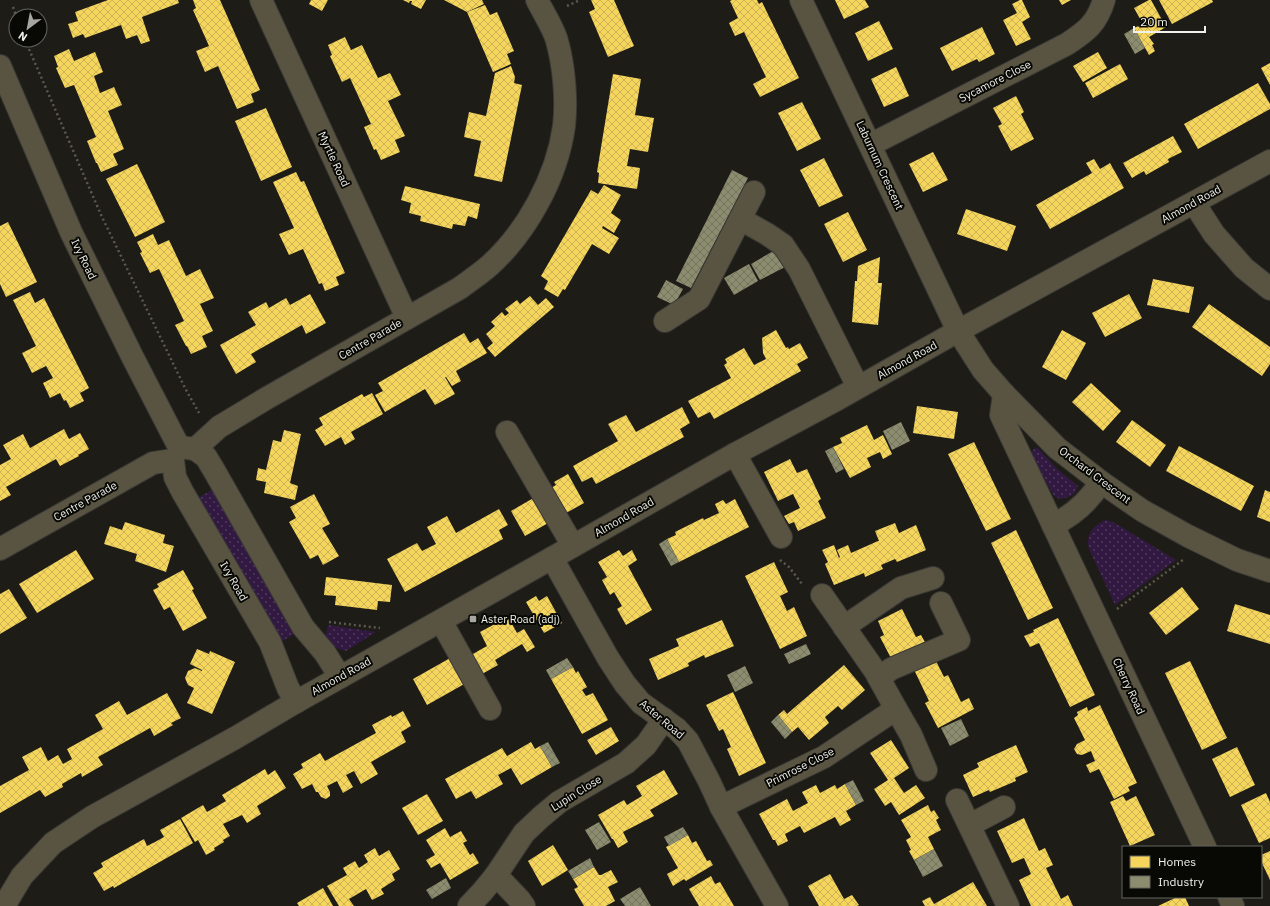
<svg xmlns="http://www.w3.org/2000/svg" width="1270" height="906" font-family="'IBM Plex Sans',sans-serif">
<defs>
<pattern id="grass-dots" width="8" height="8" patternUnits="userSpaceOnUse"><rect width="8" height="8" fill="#311941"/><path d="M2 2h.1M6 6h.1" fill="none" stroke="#4f3b5d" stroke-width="1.8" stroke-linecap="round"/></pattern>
<pattern id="homes-cross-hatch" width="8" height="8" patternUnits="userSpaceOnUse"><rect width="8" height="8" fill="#f6d55c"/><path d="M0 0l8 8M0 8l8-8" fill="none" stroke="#cab256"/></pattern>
<pattern id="industry-cross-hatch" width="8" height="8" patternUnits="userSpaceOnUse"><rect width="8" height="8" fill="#8c8c6e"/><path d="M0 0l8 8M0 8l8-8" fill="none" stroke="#747460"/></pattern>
</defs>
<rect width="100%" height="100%" fill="#1d1c17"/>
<g fill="url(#grass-dots)">
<path d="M1037,447l20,22 21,17c-1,9 -11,12 -18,13l-6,-3 -22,-40v-5z"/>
<polygon points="215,488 298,632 279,643 196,499"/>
<path d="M1106,520l7,2 63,38 -61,45 -26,-56c-4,-14 4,-24 17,-29z"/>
<polygon points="328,625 376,632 346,651 339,649 325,640"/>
</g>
<g fill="url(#homes-cross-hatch)">
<polygon points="108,0 178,0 179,3 142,17 150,41 141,44 137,35 126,39 121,25 85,38 83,34 73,38 68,24 78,21 75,12"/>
<polygon points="193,0 220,0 260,90 251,94 254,102 237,109 218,66 205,72 196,51 209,46 193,10 196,8"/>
<polygon points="311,0 328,0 322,11 309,4"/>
<polygon points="403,0 426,0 421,9 411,4 412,1 410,1 409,3"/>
<polygon points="444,0 482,0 484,4 467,12"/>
<polygon points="591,0 614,0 634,46 608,57 589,12 595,9"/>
<polygon points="732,0 757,0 759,4 762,2 799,78 760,97 753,84 766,77 744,32 735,36 729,23 738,18 730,1"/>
<polygon points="835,0 865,0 869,7 844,19"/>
<polygon points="1020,0 1022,0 1030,17 1022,22 1031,39 1016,46 1003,20 1017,13 1012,4"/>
<polygon points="1059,0 1071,0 1062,5"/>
<polygon points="1149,0 1151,0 1166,27 1149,37 1154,44 1152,45 1155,51 1149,55 1134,28 1143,24 1134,8"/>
<polygon points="1159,0 1212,0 1213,2 1172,24"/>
<polygon points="485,5 490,15 497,12 514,51 507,54 511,64 493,72 467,12"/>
<polygon points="879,21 893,49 868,61 855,33"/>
<polygon points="982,27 995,54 979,62 977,59 952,71 940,48"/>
<polygon points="345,37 351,50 362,45 378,78 390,73 401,95 388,101 405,136 395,140 400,152 381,160 376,149 374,150 364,127 371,124 350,78 342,82 330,56 332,55 328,45"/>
<polygon points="69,49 74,61 95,52 103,72 94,76 100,93 114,87 122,105 108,111 124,149 113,154 118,165 101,172 97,163 96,163 87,141 96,137 74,85 65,88 56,68 58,67 54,56"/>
<polygon points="1098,52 1107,68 1083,82 1073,66"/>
<polygon points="1270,63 1270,85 1261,68"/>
<polygon points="1120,64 1128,79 1093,98 1085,83"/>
<polygon points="511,66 515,77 514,83 522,85 502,182 474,176 481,141 464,137 469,112 486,116 495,73"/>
<polygon points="896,67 909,96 884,107 871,79"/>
<polygon points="613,74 641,79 635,115 654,118 648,152 630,149 627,166 640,168 637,189 598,183 599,173 597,172"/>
<polygon points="1258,83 1270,104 1270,109 1198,149 1184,124"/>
<polygon points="1016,96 1024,112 1021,114 1034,139 1011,151 998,126 1002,124 993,108"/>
<polygon points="802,102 821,139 797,151 778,113"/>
<polygon points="266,108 292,167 261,181 235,121"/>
<polygon points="1173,136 1182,152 1168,159 1169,162 1146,175 1144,171 1132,178 1123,163"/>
<polygon points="933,152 948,180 923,192 909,164"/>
<polygon points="824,158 843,196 819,207 800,170"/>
<polygon points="1094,159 1100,169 1110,163 1124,188 1050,229 1036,205 1092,173 1086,163"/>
<polygon points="137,164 165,222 135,237 106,179"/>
<polygon points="296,172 301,182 304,181 345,273 336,277 339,285 325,291 322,283 319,284 303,249 289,255 279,234 294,228 273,182"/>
<polygon points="604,185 621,195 611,213 621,220 614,233 603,226 602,228 619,238 609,254 592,244 565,290 563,289 558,297 544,289 548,281 541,276 591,190 598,194"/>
<polygon points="405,186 480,204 477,219 468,216 465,226 453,224 452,229 420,221 421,216 409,213 411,203 401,200"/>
<polygon points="966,209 1016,226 1007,251 957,234"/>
<polygon points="848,212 867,250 843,262 824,224"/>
<polygon points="8,222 37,282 6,297 0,284 0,226"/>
<polygon points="153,234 158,245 169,240 186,276 200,269 214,298 200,304 213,331 202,336 207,347 191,354 187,346 186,346 175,325 184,321 159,269 150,273 140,253 142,252 137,242"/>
<polygon points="880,257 878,283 882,283 878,325 852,322 855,281 857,281 858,266"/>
<polygon points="1153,279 1194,287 1189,313 1147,305"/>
<polygon points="30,292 35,303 44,298 89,388 80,393 84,401 70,408 66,400 64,401 60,393 50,398 43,383 53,378 46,366 32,373 22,353 36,346 13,300"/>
<polygon points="310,294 326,323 306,334 302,325 251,354 256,362 236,374 220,345 256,325 248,312 266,302 269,308 286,298 290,305"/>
<polygon points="1129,294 1142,318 1105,337 1092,313"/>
<polygon points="530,296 538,305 546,298 554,307 495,357 487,348 493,343 486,334 495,326 491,322 502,312 505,316 509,313 505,309 517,300 520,304"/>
<polygon points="1209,304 1270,347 1270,364 1262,376 1192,327"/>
<polygon points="776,330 786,348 788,347 789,349 800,343 808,358 797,364 801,371 714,419 710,412 698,418 688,401 731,378 724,365 727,363 725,359 744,348 754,365 766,359 763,353 762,338"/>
<polygon points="1062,330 1086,343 1066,380 1042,367"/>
<polygon points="464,333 470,343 478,338 487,353 456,371 461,381 452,386 446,377 445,377 455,394 435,405 425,389 385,412 375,395 383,391 378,383"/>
<polygon points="1091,383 1121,411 1103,431 1072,402"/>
<polygon points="372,393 383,414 351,432 355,439 345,445 341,437 325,446 315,430 323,425 319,418 362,394 364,397"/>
<polygon points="917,406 958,412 954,439 913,433"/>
<polygon points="682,407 690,423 680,429 684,437 596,484 592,477 582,482 573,466 618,441 608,424 626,415 636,432"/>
<polygon points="1132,420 1166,445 1150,467 1116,442"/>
<polygon points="867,425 874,440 883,435 892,454 883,459 880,452 867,458 871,467 850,478 833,447 842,443 840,438"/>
<polygon points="64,429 69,439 80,433 89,449 78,455 79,456 60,466 56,459 6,487 11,495 0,501 0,465 11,459 3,445 23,434 30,448"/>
<polygon points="284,430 301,434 290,483 298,486 295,500 264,493 266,482 256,480 258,468 266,470 273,440 281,442"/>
<polygon points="974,442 1011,519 986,531 948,454"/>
<polygon points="1179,446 1254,486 1241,511 1166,471"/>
<polygon points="790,459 797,473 807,469 821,499 818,501 826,518 798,531 794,522 789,524 784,516 800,508 793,494 778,501 764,472"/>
<polygon points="568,474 584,503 525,536 511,511 556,485 554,482"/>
<polygon points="1265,490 1270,492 1270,522 1257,517"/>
<polygon points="314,494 330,524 322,528 339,556 323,565 318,555 310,559 289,522 296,518 290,507"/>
<polygon points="735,499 749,527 679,562 667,539 676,535 675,532 703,518 704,520 719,513 715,504 723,500 726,504"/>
<polygon points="499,509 508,525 499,530 503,539 405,592 387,559 417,543 422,551 436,544 427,527 447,516 456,533"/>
<polygon points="125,522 165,535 163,543 174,546 166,572 135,561 137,554 104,544 110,526 122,530"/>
<polygon points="895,523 899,533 916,525 926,550 897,562 895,559 881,565 883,569 865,577 864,573 834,585 825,564 828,562 822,550 834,545 839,558 840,557 837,550 848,545 851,553 878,541 879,541 875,531"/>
<polygon points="1016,530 1053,608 1028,620 991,543"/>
<polygon points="76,550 94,579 37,613 19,584"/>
<polygon points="619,550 623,556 632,550 637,560 628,566 652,610 626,625 617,609 622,606 614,592 610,595 602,580 607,577 598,562"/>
<polygon points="774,562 788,592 780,596 787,611 794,607 807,636 780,649 745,576"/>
<polygon points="183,570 194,589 192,590 207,618 183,631 170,607 164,610 153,590 159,587 157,584"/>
<polygon points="326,577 392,585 390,602 378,601 377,610 335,605 336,596 324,595"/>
<polygon points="1182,587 1199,609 1166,635 1149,613"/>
<polygon points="9,589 27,618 0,634 0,594"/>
<polygon points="536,596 539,601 547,596 562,623 544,633 526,602"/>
<polygon points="1235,604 1270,615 1270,644 1227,631"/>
<polygon points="902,609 916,637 921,635 926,644 928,645 944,677 948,675 961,702 969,698 974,709 938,728 925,703 929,701 907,655 893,662 880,637 884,635 878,621"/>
<polygon points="508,617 517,633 524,629 535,647 527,652 522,644 495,660 498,665 427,705 413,679 452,657 455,664 487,646 480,632"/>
<polygon points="1058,618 1095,695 1070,707 1039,643 1030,647 1024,636 1034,632 1033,630"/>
<polygon points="722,620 734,646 705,658 704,655 688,663 689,666 658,680 649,659 679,646 676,639"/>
<polygon points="197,649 209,654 210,651 235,662 212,714 187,703 194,688 188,685 185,678 188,671 195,668 202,671 202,670 190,664"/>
<polygon points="1190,661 1227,738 1202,750 1165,673"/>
<polygon points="844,665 865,690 842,710 838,706 825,717 829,723 809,740 798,727 792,732 778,715 784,710 787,714"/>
<polygon points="573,667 576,673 578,671 587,687 582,690 586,696 593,693 608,720 582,734 551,679"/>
<polygon points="733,692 766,763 739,776 727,749 731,747 723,729 719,731 706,705"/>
<polygon points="167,693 181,718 171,723 173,725 154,736 150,728 98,757 103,765 82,777 81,773 62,784 63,787 45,797 40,790 0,813 0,786 29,770 22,757 41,747 48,761 58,755 63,764 72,759 67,749 103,729 95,715 119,701 127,715"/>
<polygon points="1100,705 1137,783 1128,787 1130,791 1114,799 1099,769 1090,773 1086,765 1095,761 1091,751 1082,755 1077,754 1074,749 1077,744 1085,740 1074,718 1078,715 1077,712 1087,707 1088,711"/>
<polygon points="403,711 411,726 401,732 406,742 371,762 378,774 361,784 354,771 346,775 353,787 343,793 337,781 327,786 330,792 330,796 326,799 321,797 318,792 316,792 312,784 302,789 293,774 303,768 301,764 320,753 325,761 376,733 372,725 391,715 392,717"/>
<polygon points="611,727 619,741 596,755 587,740"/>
<polygon points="891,740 909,768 894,778 904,793 916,785 925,798 899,815 891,802 885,806 874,789 888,780 870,753"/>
<polygon points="531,742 535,749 540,746 552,767 521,785 511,768 498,775 503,784 476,799 471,791 456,799 445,779 502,748 507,756"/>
<polygon points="1016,745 1028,772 1015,778 1016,781 990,792 989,790 973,797 963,775 979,767 977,763"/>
<polygon points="1237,747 1255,785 1230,797 1212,759"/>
<polygon points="265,769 268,775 275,770 286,788 257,806 261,814 247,823 242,815 223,824 230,836 223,840 224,842 214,848 215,850 206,855 198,840 195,842 181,818 203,805 207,812 214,808 226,801 222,795"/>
<polygon points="664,770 678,794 650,810 654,816 623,832 628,842 618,848 613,839 612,839 598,815 624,800 627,805 642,796 636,786"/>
<polygon points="845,784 856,805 846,811 851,820 840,826 835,817 804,833 800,826 785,834 788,841 778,846 775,840 773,840 759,814 787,799 793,811 808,803 802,792 816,785 820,793 835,785 837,789"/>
<polygon points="1266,793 1270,802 1270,838 1259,843 1241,805"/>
<polygon points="427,794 443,821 418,835 402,808"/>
<polygon points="1123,796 1126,801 1136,796 1155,835 1130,846 1110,802"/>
<polygon points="928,805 931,812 934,810 939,818 936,820 941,830 928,837 934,849 914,860 909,851 911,850 906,840 911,837 901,820"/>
<polygon points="1024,818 1039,851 1045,848 1053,865 1046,868 1061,899 1068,895 1073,906 1031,906 1019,880 1031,874 1024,858 1012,863 997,831"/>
<polygon points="180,819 193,843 114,888 113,886 104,891 93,873 103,867 101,863 144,839 147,846 155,842 164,837 160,830"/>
<polygon points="445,828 450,837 461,831 467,841 463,843 466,848 470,855 473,853 479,863 450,880 440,863 431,868 426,860 435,855 426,840"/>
<polygon points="688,835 692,843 696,841 707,861 710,860 713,865 686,881 684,879 673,886 667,874 678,868 666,847"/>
<polygon points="553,845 568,870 542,886 528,861"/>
<polygon points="375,848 379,856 389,850 400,869 392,874 395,880 381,889 384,894 372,900 366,889 349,899 354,906 339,906 327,886 347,875 343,868 355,861 359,868 368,862 364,855"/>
<polygon points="1270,851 1270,880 1261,861 1261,855"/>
<polygon points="594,867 599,875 601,875 611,870 618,882 608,887 615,901 606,906 584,906 574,889 578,887 573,879"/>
<polygon points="830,874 844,899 852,895 859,905 857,906 819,906 808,886"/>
<polygon points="711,876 715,884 720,882 734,906 699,906 689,889"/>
<polygon points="973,882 987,906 925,906 922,901 930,897 934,904"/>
<polygon points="323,888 333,906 299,906 297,903"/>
<polygon points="1177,897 1185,897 1189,906 1158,906"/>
</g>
<g fill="url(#industry-cross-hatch)">
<polygon points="1134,28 1145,48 1135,54 1124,34"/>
<polygon points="732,170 748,178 691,288 676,281"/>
<polygon points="775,250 785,267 760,280 751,264"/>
<polygon points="749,264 758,281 734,295 724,278"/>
<polygon points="666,280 683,289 674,305 657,297"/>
<polygon points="901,422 910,441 892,450 883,431"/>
<polygon points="833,447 844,469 836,473 825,451"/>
<polygon points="667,539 679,562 671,566 659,544"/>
<polygon points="806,644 811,654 789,664 784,654"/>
<polygon points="567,658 573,667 551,679 546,670"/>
<polygon points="745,666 753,683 735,692 727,675"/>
<polygon points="778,715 792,732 785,739 771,722"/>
<polygon points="961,719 969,736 950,746 941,728"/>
<polygon points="548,742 560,763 552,767 540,746"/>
<polygon points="853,780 864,801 856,805 845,784"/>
<polygon points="599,822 611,842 597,850 585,830"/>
<polygon points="683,827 688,835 669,846 664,837"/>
<polygon points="934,849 943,866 923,877 914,860"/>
<polygon points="590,858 594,867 573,879 568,871"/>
<polygon points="446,878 451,888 432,899 426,890"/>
<polygon points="640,887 651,906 625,906 620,899"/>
</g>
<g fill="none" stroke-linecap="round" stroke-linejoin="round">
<g stroke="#3a3935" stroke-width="24">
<g id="minor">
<polyline points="261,0 407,318"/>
<polyline points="801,0 958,331 983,370 1004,394 1057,448 1101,482 1143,511 1188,536 1237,560 1270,571"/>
<polyline points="0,66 71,232 132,356 179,447"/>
<path d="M870,145l197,-101c20,-13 30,-21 37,-44"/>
<polyline points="1194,203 1214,234 1244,268 1270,289"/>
<polyline points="740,219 767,234 783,245 799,269 858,387"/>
<polyline points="665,321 699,299 754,192"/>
<polyline points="1004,394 1001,415 1205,847"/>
<polyline points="507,432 573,546"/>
<path d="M179,447l16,2 24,-22 48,-29 193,-110c9,-7 20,-14 29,-22 38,-34 68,-89 75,-140 3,-26 0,-60 -7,-85 -3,-12 -14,-29 -20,-41"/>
<polyline points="195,449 206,457 215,472 303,627 325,653 340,677"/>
<polyline points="735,454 781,537"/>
<polyline points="173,460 175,477 182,491 270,642 288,688 296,702"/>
<path d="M1053,525c19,-9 36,-24 48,-43"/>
<polyline points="0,549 153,463 173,460"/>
<polyline points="552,558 608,658 625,684 641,703 677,729 688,741 709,781 721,807 777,906"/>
<polyline points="441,621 490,709"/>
<polyline points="844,627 901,588 933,578"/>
<polyline points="879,678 891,669 959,640 941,603"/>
<polyline points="896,709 911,735 926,770"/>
<polyline points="957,800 1008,906"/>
<polyline points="721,807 824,757 896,709 875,671 822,595"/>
<polyline points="970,825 1004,807"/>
<polyline points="496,875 519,899 524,906"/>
<polyline points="1229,897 1233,906"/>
<polyline points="4,906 22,876 53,843 92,817 235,738 296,702 552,558 735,454 836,400 958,331 1270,161"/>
<polyline points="469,906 483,891 496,875 524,833 541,817 559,802 626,763 646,745 664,719"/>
</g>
</g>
<g stroke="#5d5a4d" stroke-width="2.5" stroke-dasharray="2 3" stroke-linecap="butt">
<polyline points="567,6 580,0"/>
<polyline points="13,7 16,16"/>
<polyline points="25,40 102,217 185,388 199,413"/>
<polyline points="780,560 789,567 802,584"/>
<polyline points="1117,609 1184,559"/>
<polyline points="329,622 380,628"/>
</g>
<use href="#minor" stroke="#595442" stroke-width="22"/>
</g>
<rect fill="#a7a6a0" stroke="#080805" stroke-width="1.5" x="469" y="615" width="8" height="8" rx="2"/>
<g text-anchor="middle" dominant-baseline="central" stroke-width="4" stroke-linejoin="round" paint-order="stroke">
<g font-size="11" fill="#f1f0ea" stroke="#080805">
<text transform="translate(995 81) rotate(-27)">Sycamore Close</text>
<text transform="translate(334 159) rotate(65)">Myrtle Road</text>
<text transform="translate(880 165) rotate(65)">Laburnum Crescent</text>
<text transform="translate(1191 204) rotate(-29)">Almond Road</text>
<text transform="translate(84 259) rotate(64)">Ivy Road</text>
<text transform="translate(370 339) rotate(-30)">Centre Parade</text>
<text transform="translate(907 360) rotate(-29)">Almond Road</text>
<text transform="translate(1095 475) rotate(37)">Orchard Crescent</text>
<text transform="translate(85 501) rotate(-29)">Centre Parade</text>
<text transform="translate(624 517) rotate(-30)">Almond Road</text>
<text transform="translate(234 581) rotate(60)">Ivy Road</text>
<text transform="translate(341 676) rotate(-29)">Almond Road</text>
<text transform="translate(1129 686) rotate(65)">Cherry Road</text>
<text transform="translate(662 719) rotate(40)">Aster Road</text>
<text transform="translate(800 767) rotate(-27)">Primrose Close</text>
<text transform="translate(576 793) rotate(-32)">Lupin Close</text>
</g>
<g font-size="11" fill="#f1f0ea" stroke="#080805" text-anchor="start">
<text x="481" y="619">Aster Road (adj)</text>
</g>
</g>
<rect x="1122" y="846" width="140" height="52" fill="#080805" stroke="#656561"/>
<rect x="1130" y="856" width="20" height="12" fill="#f6d55c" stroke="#656561"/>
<text x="1158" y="866" font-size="12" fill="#f1f0ea">Homes</text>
<rect x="1130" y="876" width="20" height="12" fill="#8c8c6e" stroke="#656561"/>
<text x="1158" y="886" font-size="12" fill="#f1f0ea">Industry</text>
<g transform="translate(28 28) rotate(212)"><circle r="19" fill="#080805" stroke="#656561"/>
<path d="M0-3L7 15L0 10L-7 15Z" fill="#a7a6a0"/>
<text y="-6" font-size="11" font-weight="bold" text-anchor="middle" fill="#f1f0ea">N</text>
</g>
<path d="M1134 26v6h71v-6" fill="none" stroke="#f1f0ea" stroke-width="2"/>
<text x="1140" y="26" font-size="12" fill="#f1f0ea" stroke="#080805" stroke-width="3" paint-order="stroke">20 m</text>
</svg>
